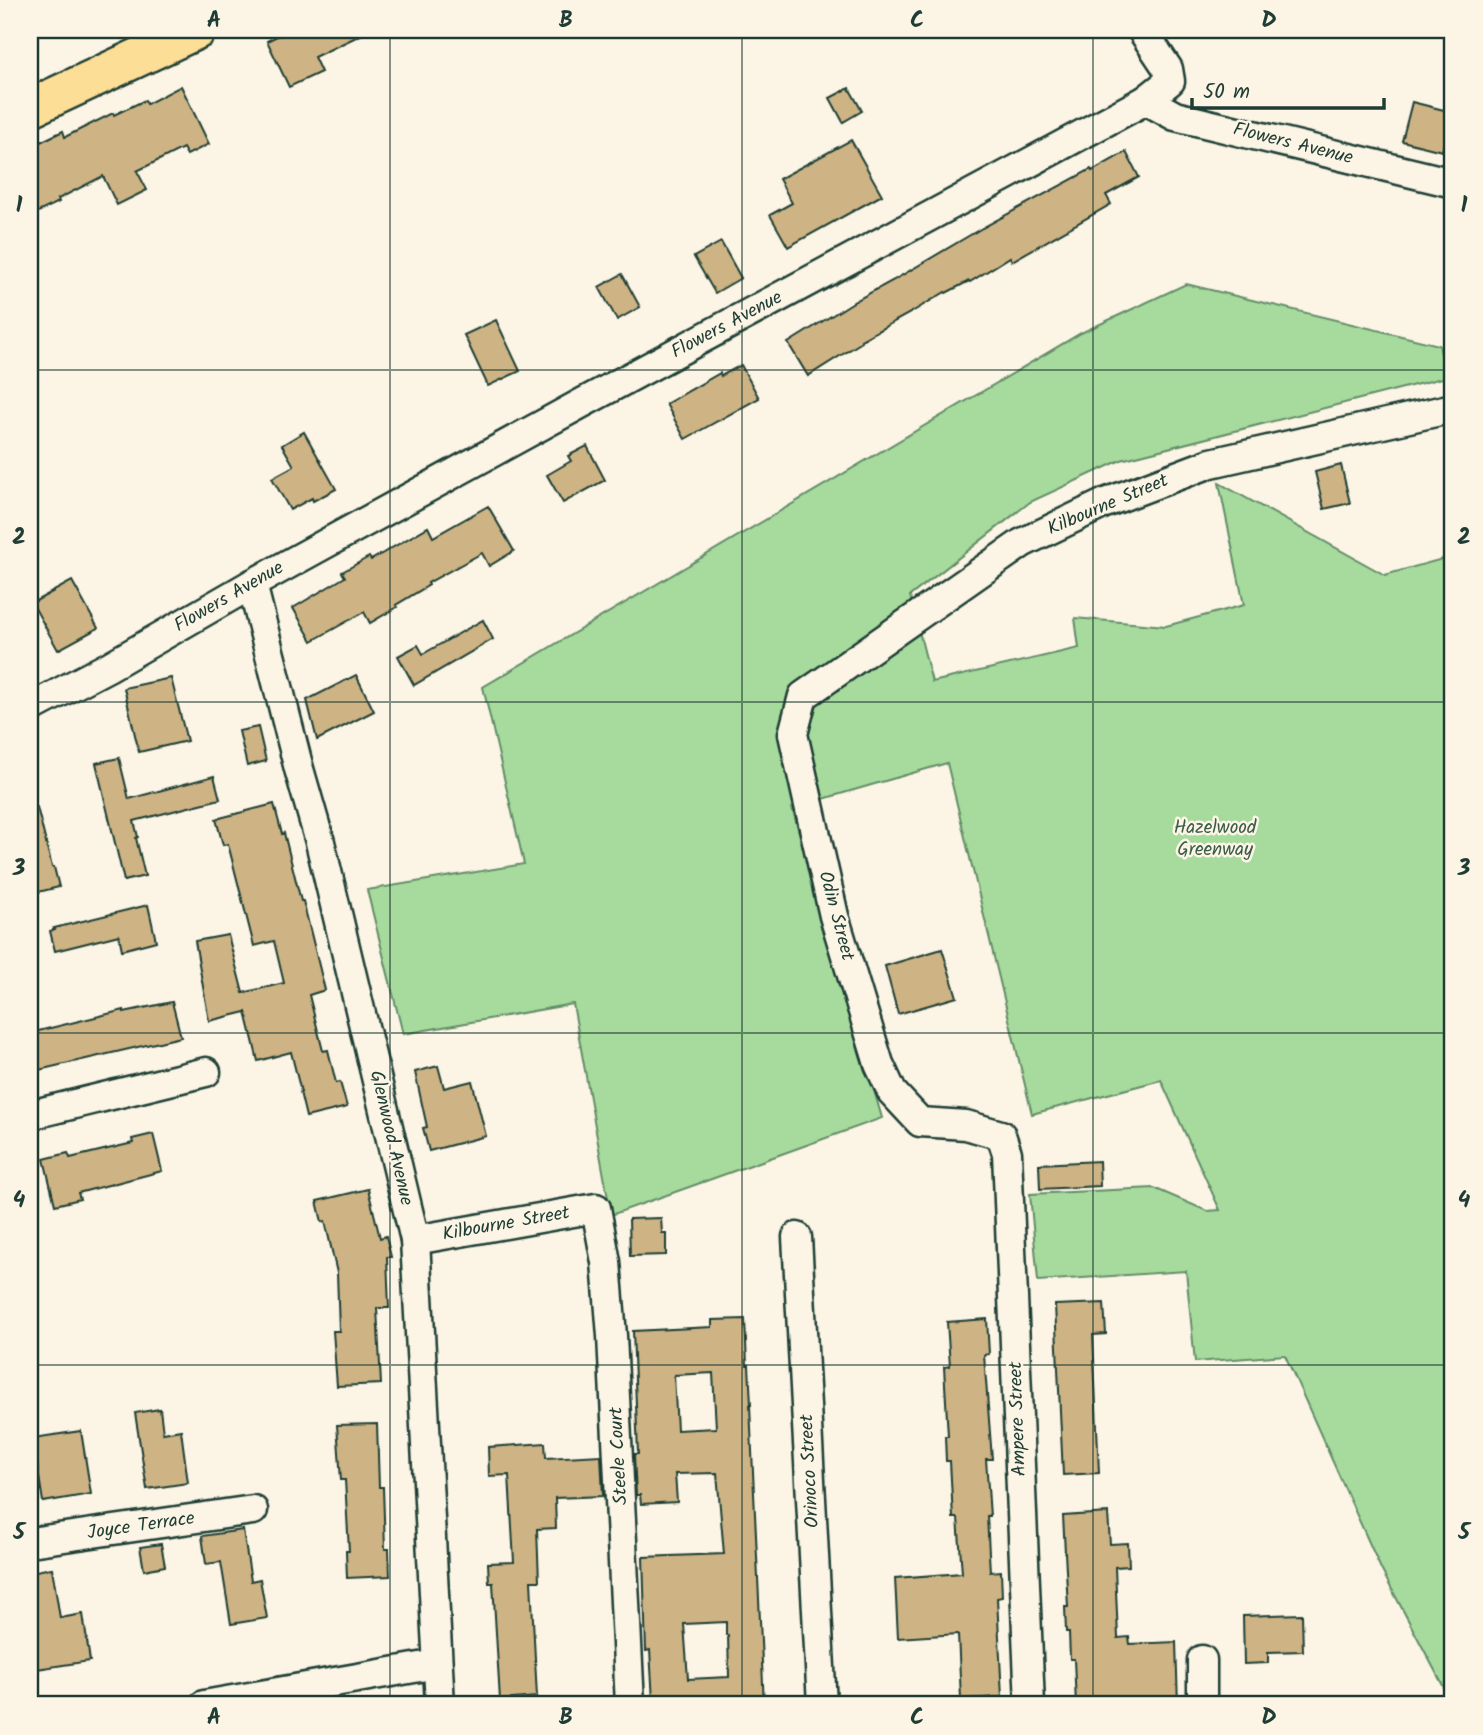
<svg xmlns="http://www.w3.org/2000/svg" width="1483" height="1735" font-family="Kalam,sans-serif">
<rect width="100%" height="100%" fill="#fcf5e5"/>
<filter id="ink" filterUnits="userSpaceOnUse"><feTurbulence type="fractalNoise" baseFrequency=".0143" numOctaves="2"/><feDisplacementMap in="SourceGraphic" scale="14" xChannelSelector="R" yChannelSelector="G"/><feConvolveMatrix kernelMatrix="1 2 1 2 8 2 1 2 1" color-interpolation-filters="sRGB"/></filter>
<g filter="url(#ink)">
<polygon fill="#a7db9d" stroke="#638c68" stroke-width="2" points="1186,284 1439,345 1446,377 1121,460 1030,502 910,596 932,682 1079,648 1075,618 1166,626 1244,605 1219,483 1385,575 1453,556 1453,1705 1442,1705 1448,1695 1381,1569 1285,1355 1195,1362 1186,1271 1038,1281 1030,1194 1154,1188 1207,1211 1220,1210 1161,1080 1032,1114 947,763 792,808 882,1118 611,1215 573,1004 403,1034 367,890 524,864 483,687 1081,333"/>
<g fill="#ceb484" stroke="#1f3d34" stroke-width="2" fill-rule="evenodd">
<polygon points="289,30 371,30 314,57 321,72 289,87 267,41"/>
<polygon points="181,86 209,144 187,155 183,148 137,171 147,190 117,205 103,176 58,199 59,202 30,216 30,147 63,131 65,137 113,113 114,115 145,100 147,104"/>
<polygon points="849,88 862,111 843,122 830,98"/>
<polygon points="1412,102 1452,112 1442,151 1402,141"/>
<polygon points="851,140 882,195 788,247 770,215 792,203 779,179"/>
<polygon points="1126,152 1139,177 1106,195 1111,204 1012,261 1010,257 970,282 969,281 946,293 945,292 912,312 861,340 862,342 808,376 788,343 855,301 894,280 982,228 1091,169 1092,171"/>
<polygon points="721,242 741,278 715,293 694,257"/>
<polygon points="622,274 640,307 617,320 599,287"/>
<polygon points="496,320 520,371 488,386 464,335"/>
<polygon points="741,365 759,398 685,439 666,404 720,373 721,376"/>
<polygon points="304,432 336,489 313,501 312,498 290,510 272,478 294,466 282,445"/>
<polygon points="587,446 605,480 563,503 547,475 571,461 568,456"/>
<polygon points="1341,465 1350,503 1324,509 1315,472"/>
<polygon points="488,506 514,551 489,566 482,553 428,583 429,585 396,605 397,607 370,623 364,612 312,641 293,608 345,577 342,572 369,557 371,560 428,527 433,537"/>
<polygon points="72,581 98,628 58,650 32,603"/>
<polygon points="483,620 493,639 414,685 398,656 418,645 423,654"/>
<polygon points="356,675 374,711 317,740 307,700"/>
<polygon points="171,678 187,741 139,752 124,688"/>
<polygon points="258,727 266,761 247,766 239,731"/>
<polygon points="119,758 129,799 214,776 220,799 134,821 138,837 136,838 145,876 124,881 96,763"/>
<polygon points="274,804 282,834 284,833 301,901 303,901 325,990 309,995 323,1051 328,1050 336,1083 340,1082 347,1107 306,1117 300,1092 301,1092 291,1052 258,1061 246,1012 209,1021 195,941 228,935 243,993 284,983 274,941 254,946 228,844 223,845 216,819"/>
<polygon points="37,807 52,867 54,867 59,887 30,894 30,808"/>
<polygon points="148,905 156,941 122,950 119,935 55,951 50,931 55,929 54,928"/>
<polygon points="942,949 957,997 898,1014 885,966"/>
<polygon points="172,1002 181,1037 30,1072 30,1033 124,1010 124,1012"/>
<polygon points="438,1066 444,1088 472,1081 486,1136 429,1151 423,1128 427,1127 415,1072"/>
<polygon points="153,1134 162,1171 78,1193 80,1199 55,1205 44,1159 68,1153 70,1158 133,1143 132,1139"/>
<polygon points="1099,1161 1100,1186 1040,1189 1039,1164"/>
<polygon points="368,1189 380,1238 386,1236 391,1257 387,1257 389,1308 377,1308 381,1384 337,1386 333,1331 339,1331 337,1273 325,1221 322,1222 317,1201"/>
<polygon points="661,1218 662,1233 666,1233 666,1255 630,1256 629,1219"/>
<polygon points="1104,1303 1106,1334 1093,1335 1099,1473 1063,1475 1055,1305"/>
<path d="M745,1319l2,46h2l2,40h-1l2,46 12,254h-35v-8l-76,4 -3,-51 -4,1 -3,-94 81,-3 -7,-81 -42,1 2,28 -36,2 -1,-9h-4l-2,-41h4l-5,-123 79,-4v-7zM713,1373l3,55 -39,2 -3,-55zM726,1622v13h2l1,42 -41,2 -4,-55z"/>
<polygon points="987,1319 989,1354 984,1355 992,1459 986,1459 990,1516 987,1516 990,1572 1001,1571 1002,1597 997,1598 1002,1697 961,1699 958,1634 898,1638 895,1578 962,1573 958,1518 953,1518 950,1461 946,1461 945,1436 948,1436 944,1367 950,1366 947,1322"/>
<polygon points="160,1409 163,1433 181,1430 188,1483 147,1489 135,1413"/>
<polygon points="377,1424 379,1487 383,1487 385,1549 389,1549 390,1576 347,1578 346,1551 349,1551 345,1480 341,1480 337,1425"/>
<polygon points="81,1431 91,1494 43,1502 33,1438"/>
<polygon points="545,1443 546,1458 601,1455 603,1496 555,1498 556,1528 537,1529 539,1581 531,1581 537,1697 500,1700 493,1583 489,1583 488,1563 514,1562 509,1475 489,1476 488,1447"/>
<polygon points="1108,1513 1110,1544 1128,1543 1129,1566 1115,1567 1118,1638 1129,1637 1130,1644 1176,1642 1178,1705 1076,1705 1074,1659 1070,1659 1069,1632 1066,1632 1065,1607 1068,1607 1063,1516"/>
<polygon points="243,1530 251,1581 260,1579 267,1618 231,1624 221,1562 206,1564 202,1536"/>
<polygon points="161,1544 165,1566 144,1570 140,1547"/>
<polygon points="52,1568 60,1618 83,1614 90,1661 30,1670 30,1572"/>
<polygon points="1302,1614 1303,1651 1268,1652 1268,1663 1244,1664 1243,1616"/>
</g>
<g fill="none" stroke-linecap="round" stroke-linejoin="round">
<g stroke="#1f3d34" stroke-width="33">
<g id="minor">
<polyline points="1142,30 1168,69 1170,81 1146,100"/>
<polyline points="252,584 299,769 320,842 415,1240 440,1705"/>
<polyline points="30,708 108,667 252,584 584,402 1146,100 1175,116 1453,183"/>
<polyline points="30,1115 206,1072"/>
<polyline points="797,1237 822,1705"/>
<polyline points="415,1240 596,1208 606,1262 612,1336 630,1705"/>
<polyline points="30,1542 253,1510"/>
<polyline points="1202,1660 1202,1705"/>
<polyline points="204,1705 437,1664"/>
<polyline points="1030,1705 1007,1153 1001,1135 966,1125 920,1122 892,1092 879,1064 834,916 793,734 803,696 1022,543 1105,503 1211,463 1453,408"/>
</g>
</g>
<g stroke="#1f3d34" stroke-width="42">
<polyline id="major" points="30,108 197,30"/>
</g>
<use href="#minor" stroke="#fcf5e5" stroke-width="28"/>
<use href="#major" stroke="#fdde96" stroke-width="37"/>
</g>
</g>
<path fill="none" stroke="#1f3d34" stroke-width="2" stroke-opacity="0.55" d="M390,30v1675M742,30v1675M1093,30v1675M30,370h1423M30,702h1423M30,1033h1423M30,1365h1423"/>
<g text-anchor="middle" dominant-baseline="central" stroke-width="5" stroke-linejoin="round" paint-order="stroke">
<g font-size="19" fill="#1f3d34" stroke="#fcf5e5">
<text transform="translate(1293 144) rotate(14)">Flowers Avenue</text>
<text transform="translate(727 325) rotate(-28)">Flowers Avenue</text>
<text transform="translate(1108 505) rotate(-23)">Kilbourne Street</text>
<text transform="translate(229 597) rotate(-30)">Flowers Avenue</text>
<text transform="translate(836 916) rotate(75)">Odin Street</text>
<text transform="translate(391 1138) rotate(77)">Glenwood Avenue</text>
<text transform="translate(506 1224) rotate(-10)">Kilbourne Street</text>
<text transform="translate(1018 1419) rotate(-92)">Ampere Street</text>
<text transform="translate(619 1456) rotate(-93)">Steele Court</text>
<text transform="translate(810 1471) rotate(-93)">Orinoco Street</text>
<text transform="translate(141 1526) rotate(-8)">Joyce Terrace</text>
</g>
<g font-size="19" fill="#3a5d49" stroke="#fcf5e5">
<text x="1215" y="828">Hazelwood<tspan x="1215" dy="22">Greenway</tspan></text>
</g>
</g>
<rect width="1483" height="1735" fill="none" stroke="#fcf5e5" stroke-width="77"/>
<path d="M1192 98v10h192v-10" fill="none" stroke="#1f3d34" stroke-width="3.5"/>
<text x="1203" y="98" font-size="21" fill="#1f3d34" stroke="#fcf5e5" stroke-width="5" paint-order="stroke">50 m</text>
<rect x="38" y="38" width="1406" height="1658" fill="none" stroke="#1f3d34" stroke-width="2.5"/>
<g font-size="23" text-anchor="middle" font-weight="bold" fill="#1f3d34">
<text x="214" y="27">A</text>
<text x="566" y="27">B</text>
<text x="917" y="27">C</text>
<text x="1269" y="27">D</text>
<text x="19" y="212">1</text>
<text x="1464" y="212">1</text>
<text x="19" y="544">2</text>
<text x="1464" y="544">2</text>
<text x="19" y="875">3</text>
<text x="1464" y="875">3</text>
<text x="19" y="1207">4</text>
<text x="1464" y="1207">4</text>
<text x="19" y="1539">5</text>
<text x="1464" y="1539">5</text>
<text x="214" y="1724">A</text>
<text x="566" y="1724">B</text>
<text x="917" y="1724">C</text>
<text x="1269" y="1724">D</text>
</g>
</svg>
